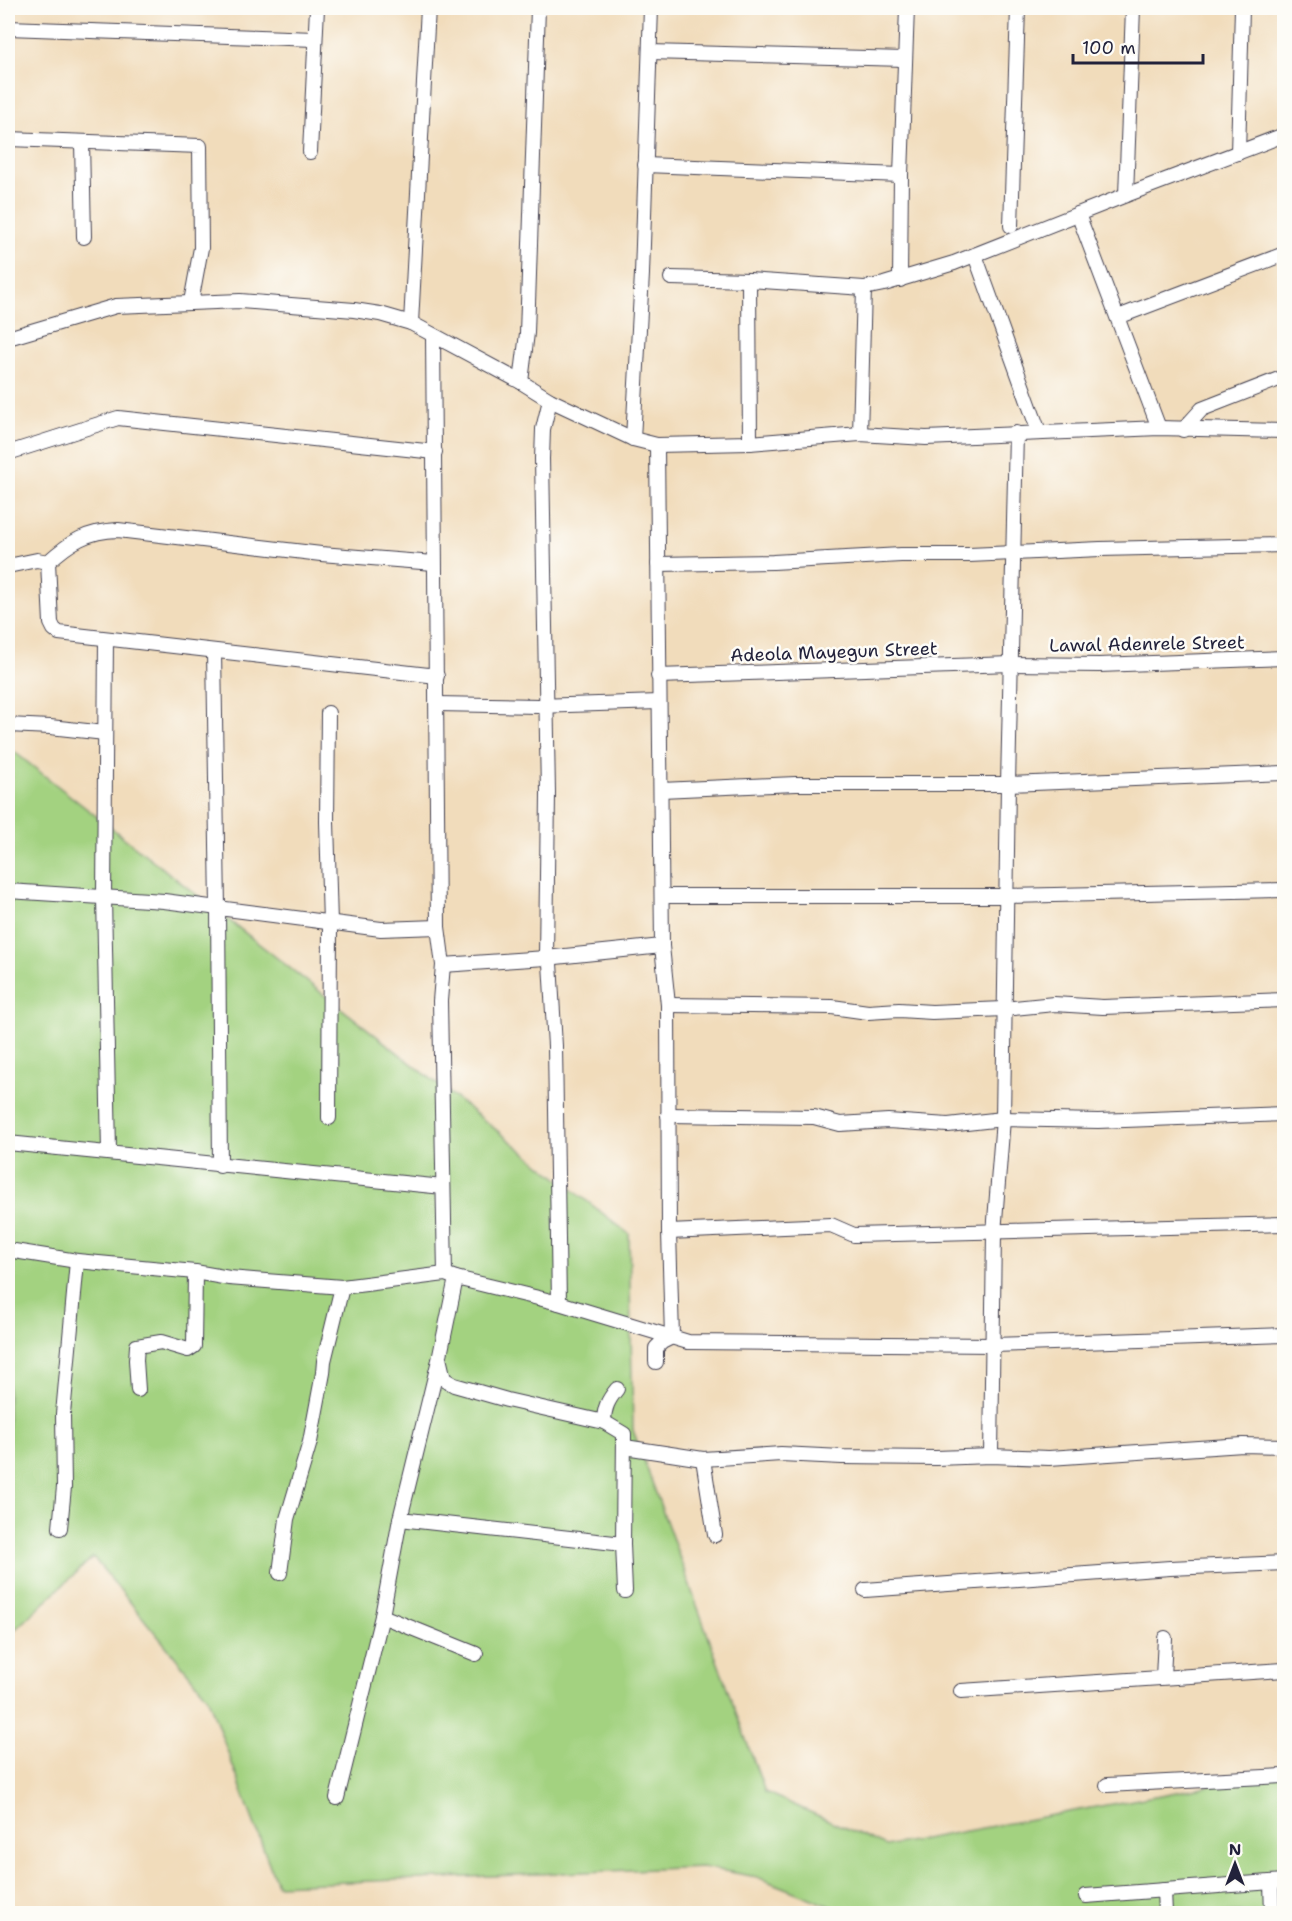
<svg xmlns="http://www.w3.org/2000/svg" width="1292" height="1921" font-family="'Shantell Sans',sans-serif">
<rect width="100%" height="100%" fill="#fdfcf7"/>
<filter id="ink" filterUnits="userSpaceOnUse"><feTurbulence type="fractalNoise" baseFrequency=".0167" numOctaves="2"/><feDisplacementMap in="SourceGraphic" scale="12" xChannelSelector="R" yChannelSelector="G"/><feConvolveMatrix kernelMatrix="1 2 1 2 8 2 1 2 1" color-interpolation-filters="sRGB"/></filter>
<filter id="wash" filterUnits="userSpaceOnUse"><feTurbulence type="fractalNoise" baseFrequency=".008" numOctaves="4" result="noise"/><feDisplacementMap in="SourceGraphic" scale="24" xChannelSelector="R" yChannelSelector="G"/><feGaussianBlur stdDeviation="1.35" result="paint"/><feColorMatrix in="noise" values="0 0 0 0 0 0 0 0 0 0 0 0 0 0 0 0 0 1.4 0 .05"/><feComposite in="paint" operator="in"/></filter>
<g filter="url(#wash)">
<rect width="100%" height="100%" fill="#f1dcbb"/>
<polygon fill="#a3d280" stroke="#627a5e" stroke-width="1.5" points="8,747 629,1234 633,1430 765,1792 886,1846 1284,1772 1284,1913 836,1913 842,1911 757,1877 702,1867 277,1885 207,1696 93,1557 8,1636"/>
</g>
<g filter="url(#ink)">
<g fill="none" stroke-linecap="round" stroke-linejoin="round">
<g stroke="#413e4e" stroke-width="16">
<g id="minor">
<polyline points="8,28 314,39"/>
<polyline points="650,52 905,59"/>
<polyline points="8,139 200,146 201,248 191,302"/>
<polyline points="82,142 84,237"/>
<polyline points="310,152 317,8"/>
<polyline points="1238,153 1242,8"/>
<polyline points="645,165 901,175"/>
<polyline points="1126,195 1133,8"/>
<polyline points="1078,214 1159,428"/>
<polyline points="1011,226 1018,8"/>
<polyline points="975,255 1039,432"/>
<polyline points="671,278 749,280 864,288 884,284 954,263 1126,195 1284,135"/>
<polyline points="749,280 750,443"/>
<polyline points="900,280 901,175 907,8"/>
<polyline points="1118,317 1284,254"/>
<polyline points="411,323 428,8"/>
<polyline points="433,336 438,927 443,965 440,1001 445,1274"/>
<polyline points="8,338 116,306 240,301 354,310 380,314 411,323 521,382 550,400 633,439 657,445 750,443 860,434 926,438 1159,428 1284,431"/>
<polyline points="521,382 527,333 538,8"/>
<polyline points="550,400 543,429 542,459 548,793 546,958 550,963 555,1046 559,1303"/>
<polyline points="1183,430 1202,409 1284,377"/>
<polyline points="860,434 864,288"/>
<polyline points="633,439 642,274 651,8"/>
<polyline points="657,445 662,946 668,1005 669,1232 672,1337"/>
<polyline points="8,453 118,418 435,452"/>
<path d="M434,563l-113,-9 -203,-24c-31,1 -48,12 -70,32l3,61 3,6 5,4 378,43"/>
<polyline points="658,564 773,562 901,555 969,555 1100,549 1284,545"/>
<polyline points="8,566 37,560 48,562"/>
<polyline points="106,639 104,897 109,1152"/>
<polyline points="214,651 218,908 220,1166"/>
<polyline points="658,676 1011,664 1099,665 1284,658"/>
<polyline points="437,704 538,706 659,702"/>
<polyline points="328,713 327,822 330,923 329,1118"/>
<polyline points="8,725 50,727 105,733"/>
<polyline points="661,790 796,784 1008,784 1284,773"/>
<polyline points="8,891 164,901 381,929 438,927"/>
<polyline points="662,896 1006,896 1284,890"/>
<polyline points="443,965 546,958 662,946"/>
<polyline points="668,1005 832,1007 868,1012 899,1010 932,1012 1004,1009 1054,1004 1103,1007 1284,1000"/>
<polyline points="668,1115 814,1117 840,1124 888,1121 948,1125 1003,1119 1098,1121 1284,1114"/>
<polyline points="8,1143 443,1187"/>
<polyline points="669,1232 831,1225 854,1235 1284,1224"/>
<polyline points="8,1250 77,1261 195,1272 229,1278 342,1287 445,1274 456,1278 559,1303 688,1342 993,1345 1284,1335"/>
<polyline points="440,1362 444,1379 454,1385 507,1400 604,1422 624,1434 623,1544 625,1591"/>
<polyline points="656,1362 656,1348 662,1342 672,1337"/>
<polyline points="138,1390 136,1360 137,1346 161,1342 188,1350 194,1346 195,1272"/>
<path d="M604,1422c0,-14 4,-22 13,-33"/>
<polyline points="625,1447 703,1459 781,1454 842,1457 936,1458 991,1456 1049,1458 1243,1445 1284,1446"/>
<polyline points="991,1456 994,1233 1003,1119 1008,784 1016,433"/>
<polyline points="703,1459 715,1535"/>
<polyline points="400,1519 623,1544"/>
<polyline points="60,1528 64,1487 63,1414 77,1261"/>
<polyline points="280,1573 287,1519 310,1442 323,1373 324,1361 342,1287"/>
<polyline points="865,1590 1170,1568 1284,1563"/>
<polyline points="382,1616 476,1654"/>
<polyline points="1163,1677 1165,1638"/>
<polyline points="961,1691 1284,1670"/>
<polyline points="1107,1785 1284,1776"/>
<polyline points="337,1798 382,1616 400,1519 439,1360 456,1278"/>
<polyline points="1271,1882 1272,1914"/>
<polyline points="1164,1890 1165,1914"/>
<polyline points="1086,1896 1284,1881"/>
</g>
</g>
<use href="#minor" stroke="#fff" stroke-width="14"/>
</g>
</g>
<g text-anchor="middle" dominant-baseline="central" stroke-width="5" stroke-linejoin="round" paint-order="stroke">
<g font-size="18" fill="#22223b" stroke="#fdfcf7">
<text transform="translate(1147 644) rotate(-1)">Lawal Adenrele Street</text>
<text transform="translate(834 652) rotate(-2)">Adeola Mayegun Street</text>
</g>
</g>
<rect width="1292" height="1921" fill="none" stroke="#fdfcf7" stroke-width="30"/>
<g transform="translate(1235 1864)" stroke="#fdfcf7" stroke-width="4.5" paint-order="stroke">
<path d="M0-4.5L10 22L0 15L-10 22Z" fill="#22223b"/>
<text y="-9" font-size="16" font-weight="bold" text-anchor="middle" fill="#22223b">N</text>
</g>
<path d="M1073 54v9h130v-9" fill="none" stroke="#22223b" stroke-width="3"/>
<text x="1082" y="54" font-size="18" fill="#22223b" stroke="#fdfcf7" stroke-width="4.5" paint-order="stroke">100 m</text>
</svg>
